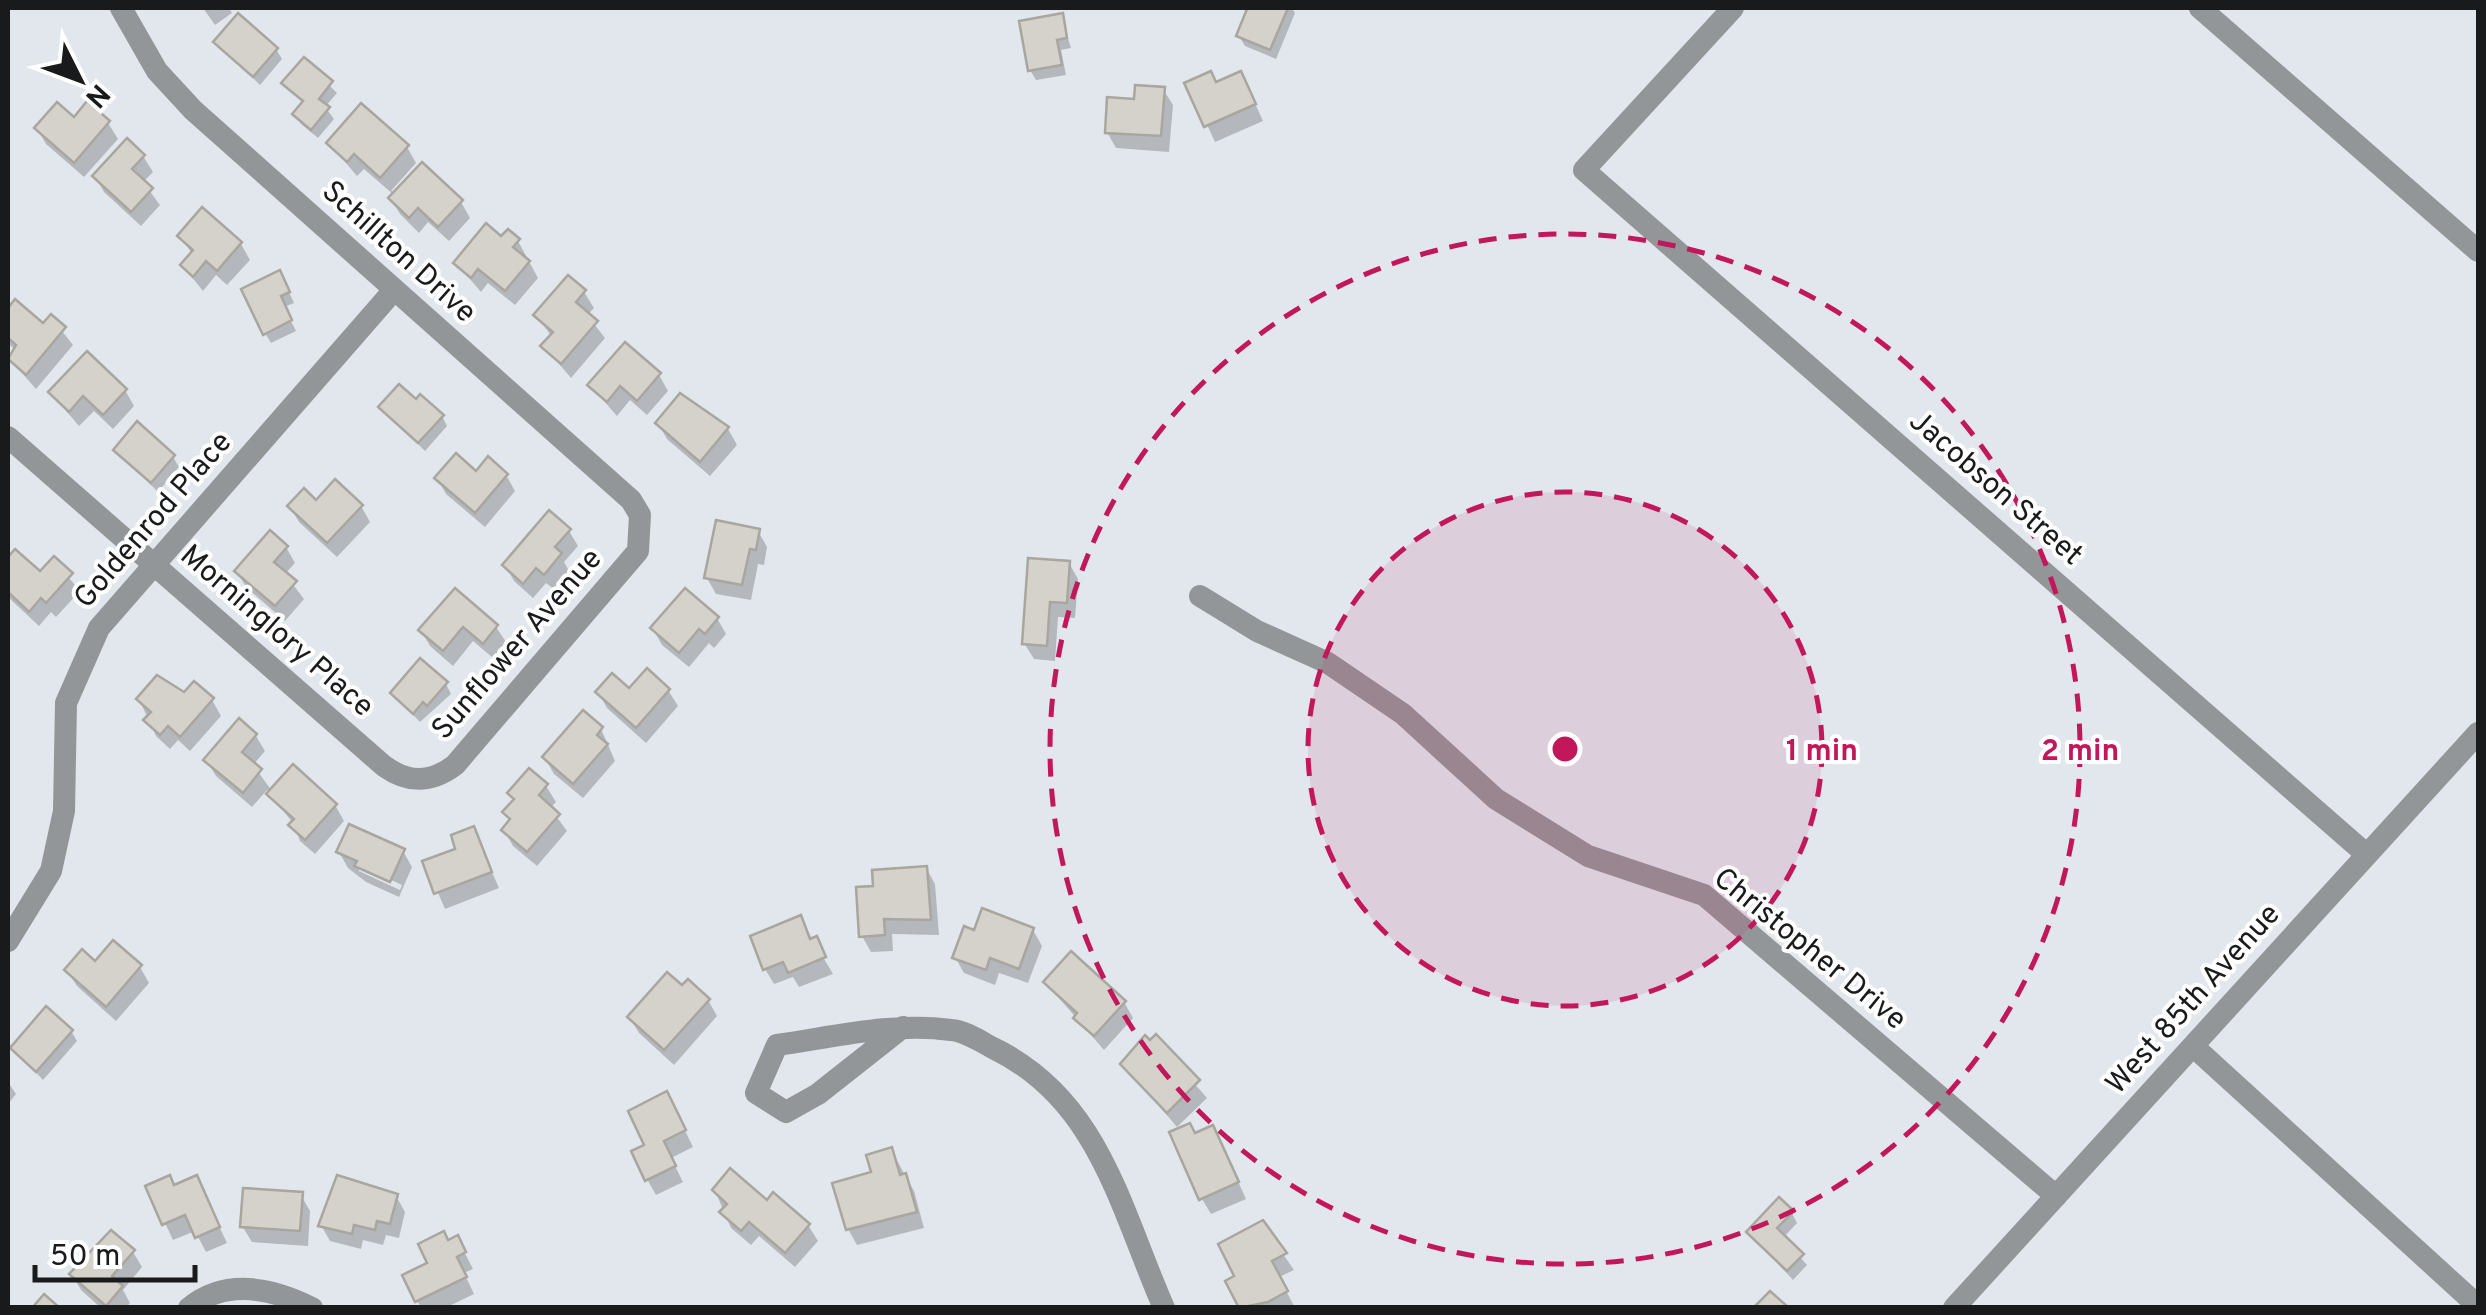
<svg xmlns="http://www.w3.org/2000/svg" width="2486" height="1315" font-family="Overpass,sans-serif">
<rect width="100%" height="100%" fill="#e1e7ed"/>
<g fill="#0003" fill-rule="evenodd">
<polygon points="203,8 229,8 232,13 215,25"/>
<polygon points="1257,8 1292,8 1295,13 1276,59 1245,46 1239,36"/>
<polygon points="1061,16 1071,48 1061,50 1066,75 1036,80 1030,70"/>
<polygon points="216,42 276,49 282,59 260,85"/>
<polygon points="304,60 337,93 325,107 334,119 318,138 301,124 295,114 304,104 284,83"/>
<polygon points="1188,84 1249,90 1263,121 1215,142"/>
<polygon points="1163,89 1173,105 1169,152 1116,148 1107,132 1136,102"/>
<polygon points="88,105 108,123 118,139 84,177 46,144 37,128 74,120"/>
<polygon points="329,143 407,147 416,163 391,191 461,202 470,218 449,241 428,222 419,233 400,214 391,198 394,195 364,169 357,176"/>
<polygon points="143,156 153,172 143,182 160,205 141,226 104,192 95,176"/>
<polygon points="203,211 241,244 250,260 227,285 216,275 203,291 183,266 193,255 180,236"/>
<polygon points="501,240 518,241 538,278 515,305 488,283 481,292 456,263"/>
<polygon points="285,284 294,303 284,307 296,331 271,343 265,333"/>
<polygon points="584,292 594,308 587,315 605,338 571,378 544,346 552,337 536,315"/>
<polygon points="15,303 43,327 51,317 73,345 36,389 8,357 15,350 8,343 8,311"/>
<polygon points="659,375 668,391 647,415 630,400 617,416 590,385"/>
<polygon points="125,390 134,406 113,429 94,411 79,426 51,393"/>
<polygon points="382,408 442,416 447,426 425,451"/>
<polygon points="658,423 728,429 737,445 710,476 667,439"/>
<polygon points="116,450 173,457 179,467 158,492"/>
<polygon points="476,474 506,475 515,491 485,527 446,494 437,478"/>
<polygon points="316,503 361,506 370,522 337,557 299,522 290,507"/>
<polygon points="569,531 578,546 564,562 569,571 554,589 546,583 533,598 514,581 505,565"/>
<polygon points="758,531 767,547 764,565 758,564 751,600 716,594 707,578"/>
<polygon points="286,547 295,563 285,574 304,599 285,621 246,587 237,572"/>
<polygon points="15,552 40,575 54,560 80,591 56,617 51,612 39,626 8,597 8,561"/>
<polygon points="1069,563 1078,579 1075,618 1058,617 1055,661 1034,659 1024,643"/>
<polygon points="455,591 496,627 506,642 493,658 473,641 453,666 430,646 421,630"/>
<polygon points="717,618 726,634 714,648 709,643 689,667 662,645 653,629"/>
<polygon points="446,684 451,694 420,722 393,694"/>
<polygon points="668,690 678,706 646,743 607,708 598,692"/>
<polygon points="184,695 212,700 221,716 190,751 178,740 170,749 156,736 139,699"/>
<polygon points="601,729 615,761 583,798 554,774 545,758"/>
<polygon points="256,736 265,751 253,765 272,791 335,805 344,821 315,854 300,841 293,823 267,790 252,807 216,776 206,760"/>
<polygon points="546,786 556,802 550,808 567,831 537,866 513,846 504,830 511,822 505,812 515,802 510,794"/>
<polygon points="473,829 499,888 445,909 425,863 459,850"/>
<path d="M403,851l9,16 -13,30 -33,-15 -18,-14 -9,-16zM359,865l43,20 -2,5 -41,-19z"/>
<polygon points="926,868 935,884 939,935 892,934 893,951 871,952 862,936 875,888"/>
<polygon points="800,918 833,974 799,987 793,977 774,984 765,969"/>
<polygon points="1033,930 1042,946 1028,983 999,973 995,985 964,973 955,957 975,933"/>
<polygon points="96,965 140,967 149,983 116,1021 77,986 67,971"/>
<polygon points="1046,983 1124,1002 1133,1018 1104,1050"/>
<polygon points="683,989 708,1000 717,1016 674,1065 639,1033 630,1018"/>
<polygon points="71,1031 77,1041 43,1080 13,1048"/>
<polygon points="1155,1038 1207,1098 1177,1127 1123,1064"/>
<polygon points="8,1082 16,1094 8,1104"/>
<polygon points="675,1110 693,1147 671,1158 683,1182 656,1195 647,1179 647,1146"/>
<polygon points="1195,1136 1221,1144 1246,1199 1211,1214 1202,1199"/>
<polygon points="891,1150 914,1191 924,1228 857,1245 848,1229 874,1174"/>
<polygon points="196,1178 227,1243 206,1252 195,1231 173,1240 148,1187 175,1188"/>
<polygon points="715,1191 767,1203 808,1225 818,1241 795,1267 759,1236 751,1245 731,1228"/>
<polygon points="301,1195 310,1211 308,1246 252,1242 242,1226"/>
<polygon points="396,1196 405,1212 399,1238 386,1235 383,1245 363,1240 361,1249 330,1241 321,1225"/>
<polygon points="1792,1213 1797,1223 1783,1238 1807,1265 1793,1280 1749,1232"/>
<polygon points="1262,1224 1294,1270 1279,1277 1295,1308 1242,1308 1229,1282 1238,1277"/>
<polygon points="457,1238 473,1269 464,1273 474,1294 445,1308 421,1308 405,1276 430,1264"/>
<polygon points="133,1252 142,1267 123,1290 130,1303 126,1308 101,1308 81,1290 72,1274"/>
</g>
<g fill="#d4d2ca" stroke="#a8a69f" stroke-width="2.5">
<polygon points="1254,8 1288,8 1270,50 1236,36 1247,9"/>
<polygon points="238,13 278,48 253,77 213,42"/>
<polygon points="1063,13 1067,38 1057,40 1062,65 1028,71 1019,21"/>
<polygon points="304,57 333,81 319,99 330,107 311,130 292,114 303,101 281,83"/>
<polygon points="1211,71 1216,82 1241,71 1256,104 1204,127 1184,83"/>
<polygon points="1135,85 1165,87 1161,136 1105,133 1107,97 1134,99"/>
<polygon points="87,101 110,121 74,163 34,128 57,102 74,117"/>
<polygon points="361,103 409,145 380,178 354,154 347,162 326,143"/>
<polygon points="127,138 145,155 132,169 153,188 131,212 92,176"/>
<polygon points="422,162 463,200 438,227 418,208 409,218 388,198"/>
<polygon points="202,207 242,242 217,271 206,261 193,277 180,265 193,250 177,236"/>
<polygon points="486,223 501,236 508,229 520,239 513,247 530,261 505,291 478,269 471,278 453,263"/>
<polygon points="280,270 290,292 281,296 292,320 263,335 241,289"/>
<polygon points="568,275 586,290 576,302 598,321 561,364 540,346 553,332 533,315"/>
<polygon points="15,299 43,323 51,314 66,327 26,375 8,359 16,345 8,338 8,308"/>
<polygon points="625,342 661,373 637,401 620,386 607,402 587,385"/>
<polygon points="87,351 127,389 103,415 83,396 69,412 48,392"/>
<polygon points="399,384 416,399 420,394 444,415 418,443 378,407"/>
<polygon points="680,393 729,427 700,462 655,423"/>
<polygon points="137,421 175,455 151,483 113,450"/>
<polygon points="456,453 476,471 488,456 508,474 475,513 434,478"/>
<polygon points="335,479 363,505 327,543 287,506 304,488 316,500"/>
<polygon points="549,510 571,529 555,547 562,553 544,575 536,568 523,584 502,565"/>
<polygon points="716,520 760,529 756,550 750,549 742,585 704,578"/>
<polygon points="270,530 288,546 274,562 297,581 275,606 234,571"/>
<polygon points="15,549 40,571 54,556 73,573 46,603 41,598 29,612 8,592 8,557"/>
<polygon points="1028,558 1070,561 1067,603 1050,602 1047,646 1022,644"/>
<polygon points="455,588 498,625 483,644 463,627 443,651 418,630"/>
<polygon points="685,588 719,617 705,634 699,629 679,653 650,628"/>
<polygon points="420,658 448,682 427,706 423,702 413,714 390,693"/>
<polygon points="647,668 670,689 636,728 595,692 612,673 629,688"/>
<polygon points="157,675 184,692 194,681 214,698 180,737 168,726 160,735 143,720 151,712 136,699"/>
<polygon points="583,710 603,727 597,735 608,744 573,784 542,757"/>
<polygon points="239,718 257,734 242,752 262,769 243,793 203,760"/>
<polygon points="293,764 337,804 305,840 288,825 294,819 266,794"/>
<polygon points="529,768 548,784 539,795 560,814 527,852 501,830 510,819 502,812 514,799 507,793"/>
<polygon points="349,824 405,849 390,882 354,866 357,861 336,852"/>
<polygon points="474,826 492,872 434,894 422,861 455,849 451,835"/>
<polygon points="927,866 931,920 884,919 885,935 859,937 856,887 873,886 872,870"/>
<polygon points="982,908 1034,928 1019,969 990,958 986,970 952,958 964,926 974,930"/>
<polygon points="801,915 810,939 817,936 826,957 788,973 783,962 763,970 750,936"/>
<polygon points="113,940 142,965 106,1007 64,970 82,949 95,961"/>
<polygon points="1071,951 1126,1001 1094,1036 1073,1018 1077,1013 1043,982"/>
<polygon points="667,972 682,985 688,979 710,999 664,1050 627,1017"/>
<polygon points="46,1006 73,1030 36,1072 10,1048"/>
<polygon points="1156,1034 1200,1080 1167,1113 1120,1064 1145,1035 1150,1040"/>
<polygon points="667,1091 686,1130 664,1141 676,1166 645,1181 631,1151 644,1145 628,1111"/>
<polygon points="1190,1123 1195,1133 1213,1125 1239,1182 1199,1200 1169,1132"/>
<polygon points="892,1147 900,1175 906,1173 917,1212 846,1230 832,1183 871,1172 866,1155"/>
<polygon points="730,1168 767,1200 773,1192 810,1224 785,1253 749,1222 741,1231 719,1212 727,1204 712,1190"/>
<polygon points="170,1175 174,1185 197,1175 220,1227 195,1238 185,1215 162,1225 145,1186"/>
<polygon points="337,1175 398,1194 390,1224 377,1221 375,1230 354,1225 352,1234 318,1226"/>
<polygon points="243,1188 303,1192 300,1231 240,1227"/>
<polygon points="1779,1197 1794,1211 1777,1228 1804,1254 1787,1271 1746,1232"/>
<polygon points="1263,1220 1287,1253 1272,1261 1288,1291 1268,1302 1239,1308 1225,1281 1234,1276 1218,1244"/>
<polygon points="111,1230 135,1250 112,1276 123,1286 106,1306 69,1274"/>
<polygon points="444,1231 448,1240 458,1235 466,1252 457,1257 467,1277 415,1302 402,1275 427,1263 418,1244"/>
<polygon points="1770,1291 1789,1308 1754,1307"/>
<polygon points="44,1294 60,1308 32,1308"/>
</g>
<g fill="none" stroke-linecap="round" stroke-linejoin="round">
<g stroke="#939698" stroke-width="22">
<polyline points="1733,8 1584,170 2366,854"/>
<polyline points="2200,8 2478,251"/>
<path d="M8,437l376,329c25,18 47,17 71,-1l183,-214 2,-36 -9,-15 -438,-390 -36,-39 -36,-63"/>
<polyline points="1200,596 1257,631 1328,663 1403,714 1496,799 1588,856 1704,895 2056,1196"/>
<polyline points="8,941 51,871 64,811 66,703 99,628 394,290"/>
<path d="M903,1027l-85,67 -32,18 -30,-19 21,-48c57,-8 116,-23 174,-15 14,1 29,11 42,18 106,51 127,160 171,260"/>
<polyline points="2194,1047 2478,1306"/>
<path d="M189,1308c37,-30 83,-20 123,0"/>
<polyline points="1954,1308 2478,733"/>
</g>
</g>
<circle cx="1565" cy="749" r="257" fill="#c2185b" fill-opacity=".12"/>
<g fill="none" stroke="#c2185b" stroke-width="5" stroke-dasharray="18 12">
<circle cx="1565" cy="749" r="257"/>
<circle cx="1565" cy="749" r="515"/>
</g>
<g text-anchor="middle" dominant-baseline="central" stroke-width="8" stroke-linejoin="round" paint-order="stroke">
<g font-size="30" fill="#181a1c" stroke="#fff">
<text transform="translate(398 253) rotate(42)">Schillton Drive</text>
<text transform="translate(1995 489) rotate(41)">Jacobson Street</text>
<text transform="translate(154 521) rotate(-49)">Goldenrod Place</text>
<text transform="translate(276 632) rotate(41)">Morninglory Place</text>
<text transform="translate(518 645) rotate(-49)">Sunflower Avenue</text>
<text transform="translate(1809 950) rotate(39)">Christopher Drive</text>
<text transform="translate(2194 1000) rotate(-48)">West 85th Avenue</text>
</g>
</g>
<circle cx="1565" cy="749" r="15" fill="#c2185b" stroke="#fff" stroke-width="5"/>
<g font-size="30" text-anchor="middle" font-weight="bold" fill="#c2185b" stroke="#fff" stroke-width="8" stroke-linejoin="round" paint-order="stroke">
<text x="1822" y="760">1 min</text>
<text x="2080" y="760">2 min</text>
</g>
<rect width="2486" height="1315" fill="none" stroke="#181a1c" stroke-width="20"/>
<g transform="translate(80 80) rotate(132)" stroke="#ffffff" stroke-width="8" paint-order="stroke">
<path d="M0-8L18 38L0 25L-18 38Z" fill="#181a1c"/>
<text y="-15" font-size="28" font-weight="bold" text-anchor="middle" fill="#181a1c">N</text>
</g>
<path d="M35 1265v15h160v-15" fill="none" stroke="#181a1c" stroke-width="5"/>
<text x="50" y="1265" font-size="30" fill="#181a1c" stroke="#ffffff" stroke-width="8" paint-order="stroke">50 m</text>
</svg>
